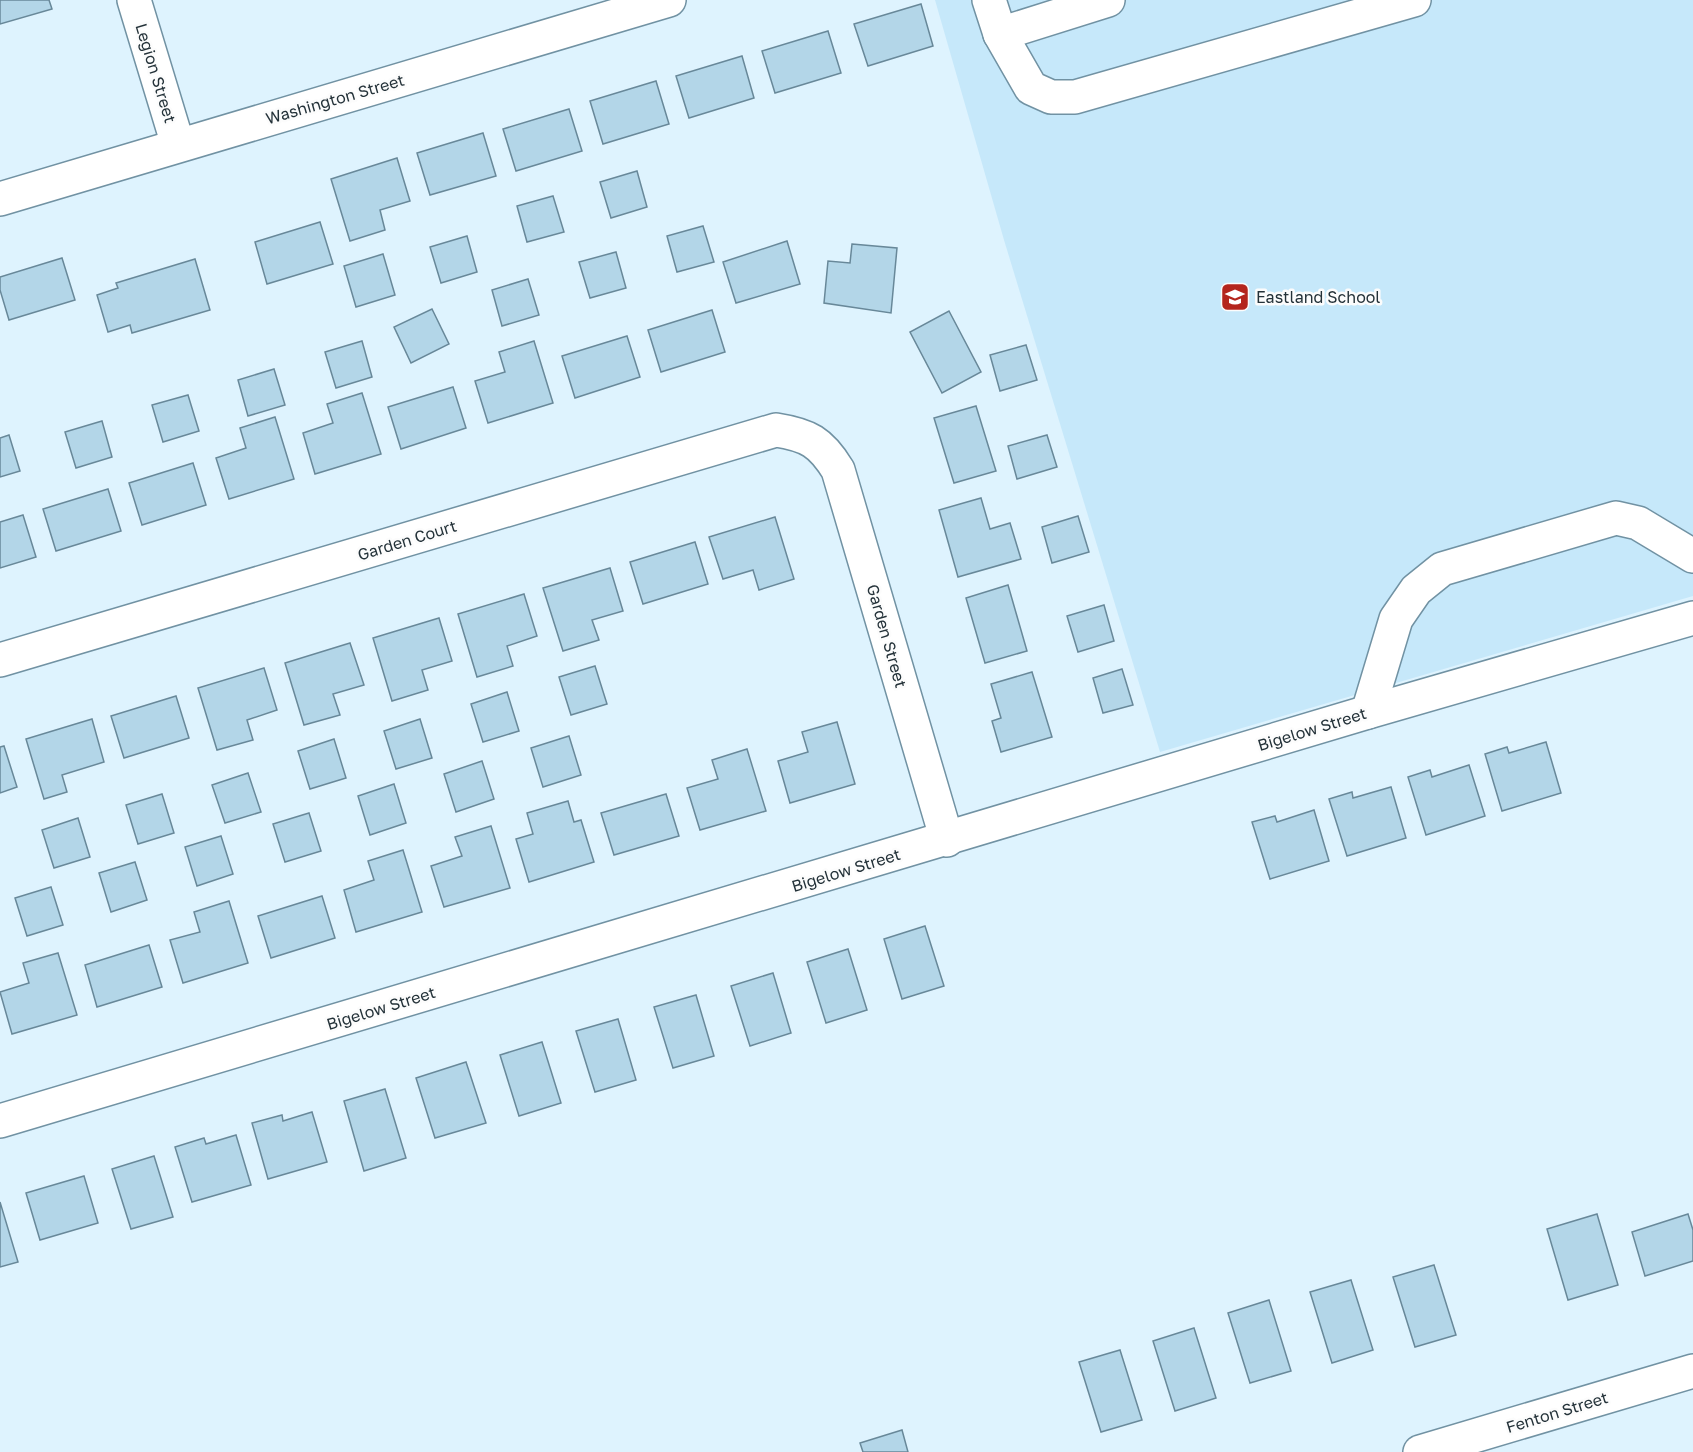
<svg xmlns="http://www.w3.org/2000/svg" width="1693" height="1452" font-family="'Golos Text',sans-serif">
<rect width="100%" height="100%" fill="#def3fe"/>
<polygon fill="#c6e8fa" points="935,0 1693,0 1693,596 1160,752 1004,240"/>
<g fill="#b3d6e8" stroke="#688899" stroke-width="1.5">
<polygon points="0,0 49,0 52,9 0,24"/>
<polygon points="921,4 933,46 868,66 854,24"/>
<polygon points="828,31 841,73 775,93 762,51"/>
<polygon points="742,56 754,98 689,118 676,76"/>
<polygon points="656,81 669,124 603,144 590,101"/>
<polygon points="569,109 582,151 516,171 503,129"/>
<polygon points="483,133 496,176 430,195 417,153"/>
<polygon points="397,158 410,201 380,210 385,230 350,241 331,179"/>
<polygon points="637,171 647,207 611,218 600,182"/>
<polygon points="553,196 564,232 527,242 517,206"/>
<polygon points="320,222 333,264 267,284 255,242"/>
<polygon points="703,226 714,262 677,272 667,236"/>
<polygon points="467,236 477,272 441,283 430,247"/>
<polygon points="787,241 800,284 736,303 723,262"/>
<polygon points="852,244 897,248 891,313 824,303 828,261 850,263"/>
<polygon points="616,252 626,288 590,298 579,262"/>
<polygon points="383,254 395,295 356,307 344,266"/>
<polygon points="62,258 75,300 9,320 0,290 0,277"/>
<polygon points="195,259 210,310 132,333 130,325 108,332 97,295 118,288 116,283"/>
<polygon points="528,279 539,315 502,326 492,290"/>
<polygon points="432,309 449,344 411,363 394,327"/>
<polygon points="712,310 725,352 661,372 648,330"/>
<polygon points="949,311 981,372 942,393 910,332"/>
<polygon points="627,336 640,377 575,398 562,356"/>
<polygon points="362,341 372,377 336,388 325,352"/>
<polygon points="534,341 553,403 488,423 475,381 505,372 499,352"/>
<polygon points="1026,345 1037,380 1000,391 990,355"/>
<polygon points="274,369 285,405 248,416 238,380"/>
<polygon points="453,387 466,428 401,449 388,407"/>
<polygon points="362,393 381,454 315,474 303,433 333,423 327,404"/>
<polygon points="188,395 199,431 163,442 152,405"/>
<polygon points="976,406 996,471 954,483 934,418"/>
<polygon points="275,417 294,479 229,499 216,458 246,448 240,428"/>
<polygon points="102,421 112,457 76,468 65,432"/>
<polygon points="9,435 20,471 0,477 0,438"/>
<polygon points="1047,435 1057,467 1017,479 1008,446"/>
<polygon points="193,463 206,505 142,525 129,483"/>
<polygon points="108,489 121,531 56,551 43,509"/>
<polygon points="981,498 990,529 1010,523 1021,559 958,577 939,510"/>
<polygon points="23,515 36,557 0,568 0,522"/>
<polygon points="1078,516 1089,552 1052,563 1042,527"/>
<polygon points="775,517 794,579 759,590 753,570 723,579 709,537"/>
<polygon points="695,542 708,584 643,604 630,562"/>
<polygon points="610,568 623,611 592,620 599,640 563,651 543,588"/>
<polygon points="1008,585 1027,651 985,663 966,598"/>
<polygon points="524,594 537,636 507,646 513,666 477,677 458,614"/>
<polygon points="1104,605 1114,641 1078,652 1067,616"/>
<polygon points="439,618 452,661 422,670 428,690 392,701 373,638"/>
<polygon points="350,643 364,685 333,694 340,715 304,725 285,663"/>
<polygon points="595,666 607,704 571,715 559,677"/>
<polygon points="264,668 277,710 247,720 253,740 217,750 198,688"/>
<polygon points="1122,669 1133,705 1103,713 1093,678"/>
<polygon points="1032,672 1052,737 1001,752 992,721 1001,718 991,684"/>
<polygon points="507,692 519,731 483,742 471,704"/>
<polygon points="176,696 189,738 124,758 111,716"/>
<polygon points="92,719 104,762 62,775 67,792 44,799 26,739"/>
<polygon points="420,719 432,758 396,769 384,731"/>
<polygon points="837,722 855,784 790,803 778,761 808,752 802,732"/>
<polygon points="569,736 581,775 543,787 531,748"/>
<polygon points="334,739 346,778 310,789 298,751"/>
<polygon points="1546,742 1561,793 1502,811 1485,754 1507,747 1509,753"/>
<polygon points="4,746 17,787 0,793 0,747"/>
<polygon points="747,749 766,811 700,830 687,788 718,779 712,760"/>
<polygon points="482,761 494,799 456,812 444,774"/>
<polygon points="1469,765 1485,816 1426,835 1408,777 1430,770 1432,777"/>
<polygon points="248,773 261,812 225,823 212,785"/>
<polygon points="394,784 406,823 370,835 358,796"/>
<polygon points="1391,787 1406,838 1347,856 1329,799 1352,792 1353,798"/>
<polygon points="162,794 174,833 138,844 126,805"/>
<polygon points="666,794 679,836 614,855 601,813"/>
<polygon points="568,801 574,822 581,820 594,862 529,882 516,839 533,834 527,813"/>
<polygon points="1314,810 1329,861 1270,879 1252,822 1275,816 1277,822"/>
<polygon points="309,813 321,851 285,862 273,824"/>
<polygon points="78,818 90,857 54,868 42,830"/>
<polygon points="491,826 510,888 444,907 431,866 462,856 455,837"/>
<polygon points="221,836 233,874 197,886 185,847"/>
<polygon points="403,850 422,912 356,932 344,890 374,880 368,861"/>
<polygon points="135,862 147,900 111,912 99,873"/>
<polygon points="51,887 63,925 27,936 15,898"/>
<polygon points="322,896 335,938 271,958 258,916"/>
<polygon points="229,901 248,963 183,983 170,940 200,932 194,912"/>
<polygon points="925,926 944,986 902,999 884,939"/>
<polygon points="149,945 162,987 97,1007 85,965"/>
<polygon points="848,949 867,1010 826,1023 807,962"/>
<polygon points="58,953 77,1015 12,1034 0,992 29,983 23,963"/>
<polygon points="773,973 791,1033 750,1046 731,986"/>
<polygon points="696,995 714,1056 673,1068 654,1007"/>
<polygon points="618,1019 636,1080 595,1092 576,1031"/>
<polygon points="542,1042 561,1103 519,1116 500,1055"/>
<polygon points="466,1062 486,1123 435,1138 416,1078"/>
<polygon points="385,1089 406,1158 364,1171 344,1101"/>
<polygon points="312,1112 327,1162 268,1179 252,1123 282,1115 283,1121"/>
<polygon points="236,1135 251,1185 192,1202 175,1147 204,1138 206,1144"/>
<polygon points="154,1156 173,1217 131,1229 112,1169"/>
<polygon points="84,1176 98,1223 40,1240 26,1193"/>
<polygon points="0,1202 18,1262 0,1267"/>
<polygon points="1597,1214 1618,1285 1568,1300 1547,1229"/>
<polygon points="1688,1214 1693,1230 1693,1261 1645,1276 1632,1232"/>
<polygon points="1434,1265 1456,1335 1415,1347 1393,1277"/>
<polygon points="1351,1280 1373,1350 1332,1363 1310,1292"/>
<polygon points="1269,1300 1291,1371 1250,1383 1228,1313"/>
<polygon points="1194,1328 1216,1398 1175,1411 1153,1341"/>
<polygon points="1120,1350 1142,1420 1101,1432 1079,1362"/>
<polygon points="902,1430 908,1452 863,1452 860,1443"/>
</g>
<g fill="none" stroke-linecap="round" stroke-linejoin="round">
<g stroke="#7192a3" stroke-width="36">
<g id="minor">
<polyline points="134,0 178,145"/>
<polyline points="989,0 1000,34 1031,88 1051,97 1075,97 1414,0"/>
<polyline points="1000,34 1108,0"/>
<polyline points="0,199 669,0"/>
<path d="M0,660l776,-230c32,5 45,12 62,40l109,370"/>
<polyline points="1368,712 1396,619 1416,590 1442,569 1616,518 1638,523 1693,556"/>
<polyline points="0,1121 1368,712 1693,618"/>
<polyline points="1420,1452 1693,1371"/>
</g>
</g>
<use href="#minor" stroke="#fff" stroke-width="33"/>
</g>
<defs>
<g id="school-square" transform="scale(1.5)"><rect x="-9" y="-9" width="18" height="18" rx="4" fill="#b4251d" stroke="#fcfcfc"/><path d="M0-5L7-2L0 1L-7-2ZM-4 1L0 2.5L4 1V4Q0 6-4 4Z" fill="#fff"/></g>
</defs>
<g fill-rule="evenodd">
<use href="#school-square" x="1235" y="297"/>
</g>
<g text-anchor="middle" dominant-baseline="central" stroke-width="5" stroke-linejoin="round" paint-order="stroke">
<g font-size="16" fill="#243239" stroke="#fcfcfc">
<text transform="translate(156 73) rotate(73)">Legion Street</text>
<text transform="translate(335 99) rotate(-16)">Washington Street</text>
<text transform="translate(407 540) rotate(-17)">Garden Court</text>
<text transform="translate(887 636) rotate(74)">Garden Street</text>
<text transform="translate(1312 729) rotate(-17)">Bigelow Street</text>
<text transform="translate(846 870) rotate(-17)">Bigelow Street</text>
<text transform="translate(381 1008) rotate(-17)">Bigelow Street</text>
<text transform="translate(1557 1412) rotate(-17)">Fenton Street</text>
</g>
<g font-size="16" fill="#243239" stroke="#fcfcfc" text-anchor="start">
<text x="1256" y="297">Eastland School</text>
</g>
</g>
</svg>
